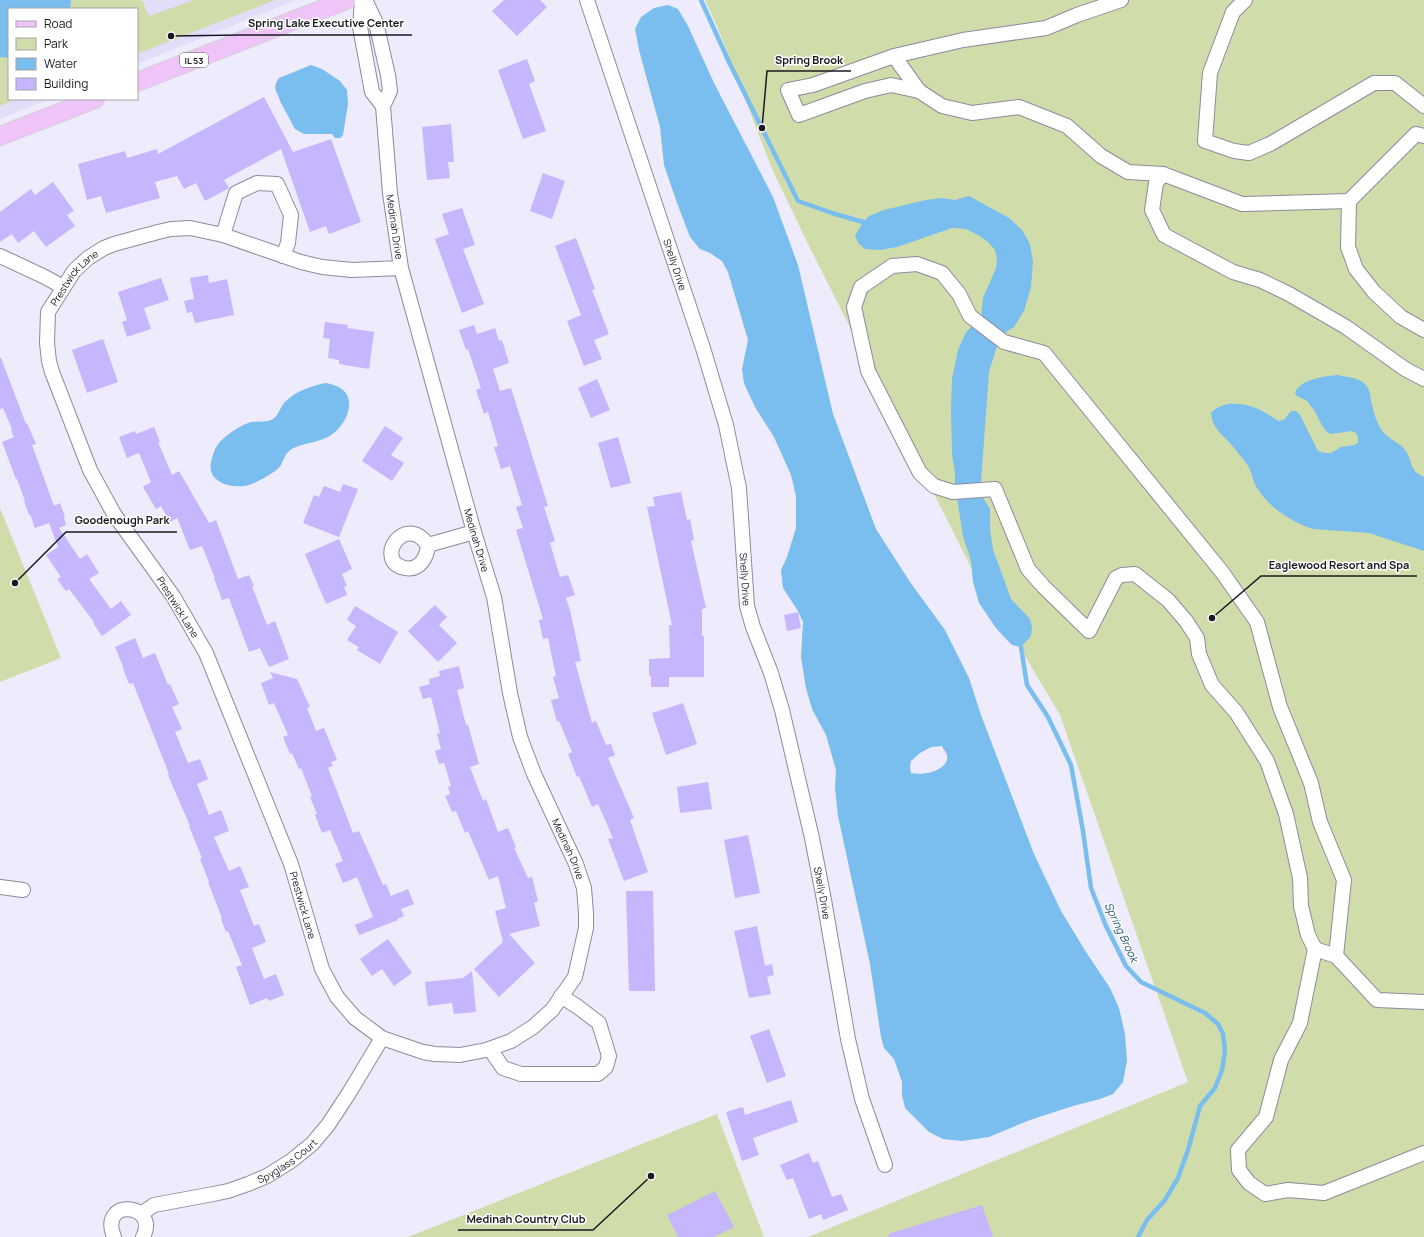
<svg xmlns="http://www.w3.org/2000/svg" width="1424" height="1237" font-family="Manrope,sans-serif">
<rect width="100%" height="100%" fill="#eeebfc"/>
<polygon fill="#e2ddf9" points="0,0 296,0 137,64 137,9 9,9 9,99 49,99 0,119"/>
<g fill="#d0ddab">
<polygon points="0,0 142,0 149,16 194,0 275,0 137,54 137,9 9,9 9,99 16,99 0,106"/>
<polygon points="705,0 1424,0 1424,1237 808,1237 1188,1082 1060,715 1011,633 989,603 809,246 772,169 717,26"/>
<polygon points="0,508 61,658 0,682"/>
<polygon points="717,1114 764,1237 408,1237"/>
</g>
<g fill="#7abdef" fill-rule="evenodd">
<polygon points="0,0 71,0 70,9 9,9 9,58 0,57"/>
<path d="M668,5l10,4 10,17 26,57 59,114 25,68 35,149 43,115 34,53 35,48 24,48 12,37 53,139 27,57 25,41 24,36 9,20 6,26 2,27 -4,21 -10,12 -13,5 -27,7 -43,14 -41,17 -27,4 -19,-2 -14,-7 -24,-24 -3,-13v-13l-8,-23 -10,-11 -3,-11 -11,-73 -32,-148 -3,-28 1,-18 -10,-35 -14,-26 -6,-21 -5,-31 2,-35 -5,-11 -15,-23 -2,-18 6,-13 9,-29v-32l-5,-21 -17,-38 -19,-30 -11,-24 -2,-14 6,-29 -20,-68 -6,-11 -12,-8 -10,-4 -10,-12 -13,-34 -13,-38 -4,-38 -21,-77 -4,-21 6,-12 13,-9zM942,746c1,3 4,6 5,9 3,16 -25,21 -36,18l-1,-6 1,-6 9,-8 11,-6z"/>
<polygon points="311,65 322,69 340,81 347,90 348,104 343,135 340,138 335,138 332,134 304,134 295,129 281,103 275,88 276,83 279,78"/>
<polygon points="969,196 1009,218 1022,230 1030,244 1033,262 1031,287 1024,311 1014,327 1006,332 998,343 989,372 981,482 982,496 990,509 990,529 993,550 1001,571 1011,599 1030,619 1032,628 1031,636 1021,647 1012,645 1006,639 996,628 979,603 973,582 971,561 963,536 955,486 955,473 952,455 951,408 952,379 958,350 966,332 981,318 983,298 996,268 997,259 995,250 988,242 978,235 966,229 952,228 897,247 880,250 865,249 858,243 855,236 863,222 869,216 884,210 926,200 941,198 955,200"/>
<path d="M1338,375c7,2 16,2 23,6 10,6 9,15 11,24 2,9 5,18 10,26 7,9 20,12 25,22 6,11 3,18 17,24v74l-55,-18 -56,-4c-22,-7 -44,-22 -56,-41 -4,-6 -4,-12 -7,-18 -2,-7 -10,-13 -14,-20 -9,-12 -24,-20 -25,-37 12,-14 37,-10 51,-2 6,3 11,7 17,10l6,-2 6,-8h5l4,4 18,36 7,2h6l10,-6 13,-2 4,-2v-6l-2,-4 -5,-2 -19,3 -4,-1 -5,-6 -9,-17 -7,-9 -10,-5 -2,-3c5,-14 30,-17 43,-18z"/>
<path d="M326,383c6,1 12,3 17,7 13,11 3,33 -8,42 -13,12 -37,10 -47,20 -3,3 -5,9 -7,13 -4,6 -11,9 -17,13 -6,3 -13,7 -20,8 -16,2 -37,-5 -33,-24 2,-7 3,-13 8,-19 6,-7 24,-20 33,-21 8,-1 14,1 21,-3 6,-4 7,-12 12,-17 9,-10 28,-17 41,-19z"/>
</g>
<g fill="none" stroke-linecap="round" stroke-linejoin="round">
<g stroke="#7abdef" stroke-width="4.5">
<polyline points="701,0 729,62 798,201 832,213 863,222"/>
<polyline points="1021,647 1027,685 1048,717 1071,765 1083,831 1091,888 1106,926 1126,966 1141,982 1205,1013 1218,1024 1223,1034 1225,1051 1222,1070 1215,1088 1200,1106 1188,1150 1178,1178 1165,1200 1147,1220 1138,1237"/>
</g>
</g>
<g fill="#c5b6fd">
<polygon points="504,0 540,0 547,7 517,36 492,11"/>
<polygon points="527,59 535,81 529,84 546,131 523,139 498,70"/>
<polygon points="264,97 293,152 331,139 361,222 329,234 326,226 310,232 281,149 224,180 229,188 205,201 196,183 184,189 177,176 155,182 160,198 106,213 101,196 87,200 78,164 125,151 127,158 157,149 158,154"/>
<polygon points="451,124 454,162 448,162 450,178 427,180 422,127"/>
<polygon points="543,173 565,181 552,219 530,211"/>
<polygon points="53,182 74,211 67,215 75,226 46,247 34,231 18,243 12,234 0,242 0,212 31,189 35,195"/>
<polygon points="462,208 475,245 463,249 484,304 462,313 435,239 449,234 442,214"/>
<polygon points="576,238 595,289 592,290 609,334 594,340 602,359 584,366 567,321 581,315 555,246"/>
<polygon points="208,275 209,283 227,279 234,315 195,323 192,312 187,313 184,301 194,299 190,278"/>
<polygon points="161,278 169,300 144,308 151,329 127,337 122,322 127,320 118,292"/>
<polygon points="325,322 348,325 347,328 374,332 369,369 339,364 339,360 328,358 330,339 323,338"/>
<polygon points="474,325 477,334 495,328 499,341 502,340 509,363 493,369 500,391 511,388 548,506 544,507 555,541 550,543 560,577 568,575 575,595 566,598 570,610 581,661 575,662 592,723 596,721 606,745 611,744 615,755 608,758 634,818 630,820 648,872 624,881 608,839 613,838 598,804 592,807 579,776 577,777 568,754 572,752 559,721 557,722 551,700 559,698 553,677 556,676 548,638 543,639 539,620 543,619 516,530 523,528 516,507 522,505 510,466 501,469 494,447 498,446 488,412 484,414 476,390 481,388 468,349 466,350 459,330"/>
<polygon points="103,339 118,382 87,393 72,350"/>
<polygon points="0,358 1,358 26,424 27,423 36,444 32,445 54,506 60,503 65,517 64,518 66,525 59,528 80,559 87,554 99,573 89,579 111,609 121,601 131,615 102,636 93,623 94,622 69,589 66,591 57,579 61,577 46,555 58,547 49,523 35,528 30,514 29,515 24,501 25,501 17,479 16,479 2,442 14,437 11,430 12,429 3,408 0,409"/>
<polygon points="597,379 610,410 591,418 578,388"/>
<polygon points="385,426 403,438 391,455 404,463 392,481 362,461"/>
<polygon points="154,427 160,442 158,442 172,475 179,471 209,523 216,520 238,579 249,575 254,586 252,586 267,625 275,621 289,659 269,667 260,648 249,652 229,598 222,600 214,578 215,578 202,546 190,550 177,518 170,522 161,506 156,509 143,487 151,482 139,453 127,458 119,437 135,431 136,434"/>
<polygon points="618,437 631,483 611,488 598,443"/>
<polygon points="343,484 358,489 339,537 303,523 314,495 319,497 324,486 340,492"/>
<polygon points="681,492 687,520 690,519 694,540 691,541 706,608 702,609 702,636 704,636 704,677 669,677 669,687 651,687 651,677 649,675 649,659 670,658 669,625 672,625 647,507 655,506 653,497"/>
<polygon points="339,539 352,569 342,574 347,586 344,587 347,595 326,604 305,554"/>
<polygon points="435,605 447,617 439,625 457,643 438,662 408,631"/>
<polygon points="355,606 398,632 380,664 357,650 359,647 347,640 356,626 347,620"/>
<polygon points="798,612 801,628 787,631 784,615"/>
<polygon points="135,638 143,658 155,653 168,685 170,684 179,704 172,707 182,729 175,732 188,763 200,759 208,779 197,784 209,815 221,810 229,831 214,837 229,871 240,866 249,887 240,890 254,926 259,924 266,942 252,948 264,979 276,974 284,995 269,1001 267,998 250,1005 236,967 242,965 228,931 226,932 221,919 222,918 208,882 209,882 200,859 202,858 189,826 190,826 168,775 169,774 133,683 129,684 123,669 124,669 115,647"/>
<polygon points="459,666 464,688 457,690 466,725 468,725 479,764 470,767 483,801 486,799 498,832 508,828 516,847 514,848 528,878 532,877 538,901 534,903 540,926 509,934 535,963 499,997 474,969 503,942 495,911 506,908 498,876 489,880 468,831 465,833 456,811 452,812 445,796 450,794 448,787 451,786 444,763 439,764 435,751 441,749 437,734 440,733 431,697 423,699 419,687 430,684 429,679 440,676 439,671"/>
<polygon points="270,672 297,679 310,707 307,708 316,731 324,728 337,760 331,762 333,766 328,768 353,833 359,831 383,885 386,884 391,896 408,889 414,904 401,909 404,916 397,919 398,920 359,935 355,925 373,917 357,877 343,883 335,864 343,861 330,830 322,833 315,815 317,814 310,797 312,796 301,768 299,769 292,753 290,754 283,737 288,735 274,703 269,705 261,683 273,678"/>
<polygon points="683,703 697,744 666,755 652,713"/>
<polygon points="708,782 712,809 680,813 677,787"/>
<polygon points="748,835 760,893 735,898 724,840"/>
<polygon points="626,891 653,891 655,991 629,991"/>
<polygon points="757,926 765,966 772,964 774,975 767,977 771,994 749,998 734,931"/>
<polygon points="388,939 412,973 394,986 382,969 372,976 360,959"/>
<polygon points="472,971 476,1012 454,1014 452,1003 428,1006 425,982 463,978"/>
<polygon points="769,1029 786,1076 767,1083 750,1036"/>
<polygon points="791,1100 798,1122 753,1138 759,1155 742,1161 726,1112 743,1107 745,1115"/>
<polygon points="809,1153 813,1163 818,1161 832,1197 841,1194 848,1210 823,1220 821,1214 809,1219 793,1178 787,1180 780,1165"/>
<polygon points="715,1191 734,1227 714,1237 678,1237 667,1215"/>
<polygon points="982,1205 993,1237 889,1237 888,1234"/>
</g>
<g fill="none" stroke-linecap="round" stroke-linejoin="round">
<g stroke="#8d8a9d" stroke-width="16">
<g id="minor">
<polyline points="362,0 360,27 372,92 383,106"/>
<path id="s1" d="M365,0l11,23 12,52 2,16 -7,15 7,87 11,75 73,264 20,65 16,96 10,44 14,37 42,90 8,24 2,25v15l-11,49 -23,33 -19,17 -22,14 -25,9 -26,5 -25,-1 -12,-2 -41,-14 -27,-20 -18,-21 -15,-28 -31,-105 -85,-211 -33,-57 -59,-82 -24,-44 -38,-98 -3,-11 -2,-18 1,-31 26,-41 14,-13 16,-10 10,-4 44,-12 13,-3 19,-1 33,7 78,27 21,5 30,3 49,-2"/>
<path id="s2" d="M587,0l116,348 23,77 13,63 8,118 6,21 18,46 11,37 30,128 12,62 24,139 14,60 23,66"/>
<polyline points="1245,0 1233,12 1210,73 1205,141 1234,151 1249,153 1270,144 1374,83 1395,83 1424,106"/>
<polyline points="894,56 919,91 891,85 865,91 799,115 788,90 813,85 894,56 963,40 1046,28 1077,15 1121,0"/>
<polyline points="919,91 942,106 972,113 1019,107 1067,126 1101,156 1128,172 1163,174"/>
<polyline points="1349,201 1416,134 1424,136"/>
<polyline points="223,235 236,193 257,183 277,184 291,215 288,243 283,256"/>
<polyline points="0,256 45,277 63,287"/>
<polyline points="1424,330 1401,317 1374,292 1356,269 1348,247 1349,201 1242,204 1163,174 1156,183 1152,210 1164,235 1233,272 1260,280 1289,294 1346,327 1405,369 1424,379"/>
<path d="M428,545c-1,12 -8,26 -23,23 -32,-6 -1,-57 23,-23l46,-13"/>
<polyline points="0,887 23,890"/>
<polyline points="1315,949 1308,935 1301,906 1300,878 1286,814 1267,761 1236,712 1212,685 1199,654 1197,638 1186,621 1168,600 1135,574 1122,575 1116,578 1089,631 1043,586 1028,569 995,489 953,492 934,486 920,473 868,371 854,307 861,287 892,266 917,264 942,273 959,294 970,316 1004,342 1044,353 1222,572 1257,622 1280,707 1311,783 1320,822 1344,880 1336,956"/>
<polyline points="1424,1002 1377,1000 1336,956 1315,949 1300,1023 1281,1060 1266,1117 1238,1150 1239,1170 1249,1183 1265,1194 1288,1190 1324,1193 1424,1153"/>
<polyline points="490,1049 503,1068 521,1074 598,1074 606,1067 609,1056 599,1023 578,1007 561,996"/>
<path id="s3" d="M141,1214l13,-9 54,-10 20,-4 20,-7 19,-8 24,-15 21,-17 16,-19 21,-32 33,-55"/>
<path d="M114,1237c-16,-40 46,-34 29,0"/>
</g>
</g>
<g stroke="#d1d1d2" stroke-width="20">
<g id="major">
<polyline points="137,82 346,0"/>
<polyline points="0,136 95,99"/>
</g>
</g>
<use href="#minor" stroke="#fff" stroke-width="14"/>
<use href="#major" stroke="#efc4f8" stroke-width="18"/>
</g>
<g text-anchor="middle" dominant-baseline="central" stroke-width="3" stroke-linejoin="round" paint-order="stroke">
<rect fill="#fff" stroke="#5f5e63" stroke-width="1" x="180" y="53" width="28" height="14" rx="3"/>
<g font-size="9" font-weight="bold" fill="#1a1920">
<text x="194" y="60">IL 53</text>
</g>
<g font-size="10" fill="#1a1920" stroke="#fff">
<text stroke="none"><textPath href="#s1" startOffset="233">Medinah Drive</textPath></text>
<text stroke="none"><textPath href="#s2" startOffset="279">Shelly Drive</textPath></text>
<text stroke="none"><textPath href="#s1" startOffset="2095">Prestwick Lane</textPath></text>
<text stroke="none"><textPath href="#s1" startOffset="557">Medinah Drive</textPath></text>
<text stroke="none"><textPath href="#s2" startOffset="603">Shelly Drive</textPath></text>
<text transform="translate(178 607) rotate(58)">Prestwick Lane</text>
<text stroke="none"><textPath href="#s1" startOffset="881">Medinah Drive</textPath></text>
<text stroke="none"><textPath href="#s2" startOffset="927">Shelly Drive</textPath></text>
<text transform="translate(303 905) rotate(74)">Prestwick Lane</text>
<text stroke="none"><textPath href="#s3" startOffset="158">Spyglass Court</textPath></text>
</g>
<g font-size="11" font-style="italic" fill="#235577" stroke="#fff">
<text transform="translate(1122 932) rotate(65)">Spring Brook</text>
</g>
</g>
<path fill="none" stroke="#1a1920" stroke-width="1.5" d="M171 36L240 35H412M762 128L767 71H851M15 583L66 532H177M1212 618L1261 576H1417M651 1176L593 1230H458"/>
<g fill="#1a1920" stroke="#fff" stroke-width="1.5">
<circle cx="171" cy="36" r="4"/>
<circle cx="762" cy="128" r="4"/>
<circle cx="15" cy="583" r="4"/>
<circle cx="1212" cy="618" r="4"/>
<circle cx="651" cy="1176" r="4"/>
</g>
<g font-size="11" text-anchor="middle" font-weight="bold" fill="#1a1920" stroke="#fff" stroke-width="3" stroke-linejoin="round" paint-order="stroke">
<text x="326" y="27">Spring Lake Executive Center</text>
<text x="809" y="64">Spring Brook</text>
<text x="122" y="524">Goodenough Park</text>
<text x="1339" y="569">Eaglewood Resort and Spa</text>
<text x="526" y="1223">Medinah Country Club</text>
</g>
<rect x="8" y="8" width="130" height="92" fill="#ffffff" stroke="#a3a3a6"/>
<rect x="16" y="21" width="20" height="6" fill="#efc4f8" stroke="#a3a3a6"/>
<text x="44" y="28" font-size="12" fill="#1a1920">Road</text>
<rect x="16" y="38" width="20" height="12" fill="#d0ddab" stroke="#a3a3a6"/>
<text x="44" y="48" font-size="12" fill="#1a1920">Park</text>
<rect x="16" y="58" width="20" height="12" fill="#7abdef" stroke="#a3a3a6"/>
<text x="44" y="68" font-size="12" fill="#1a1920">Water</text>
<rect x="16" y="78" width="20" height="12" fill="#c5b6fd" stroke="#a3a3a6"/>
<text x="44" y="88" font-size="12" fill="#1a1920">Building</text>
</svg>
